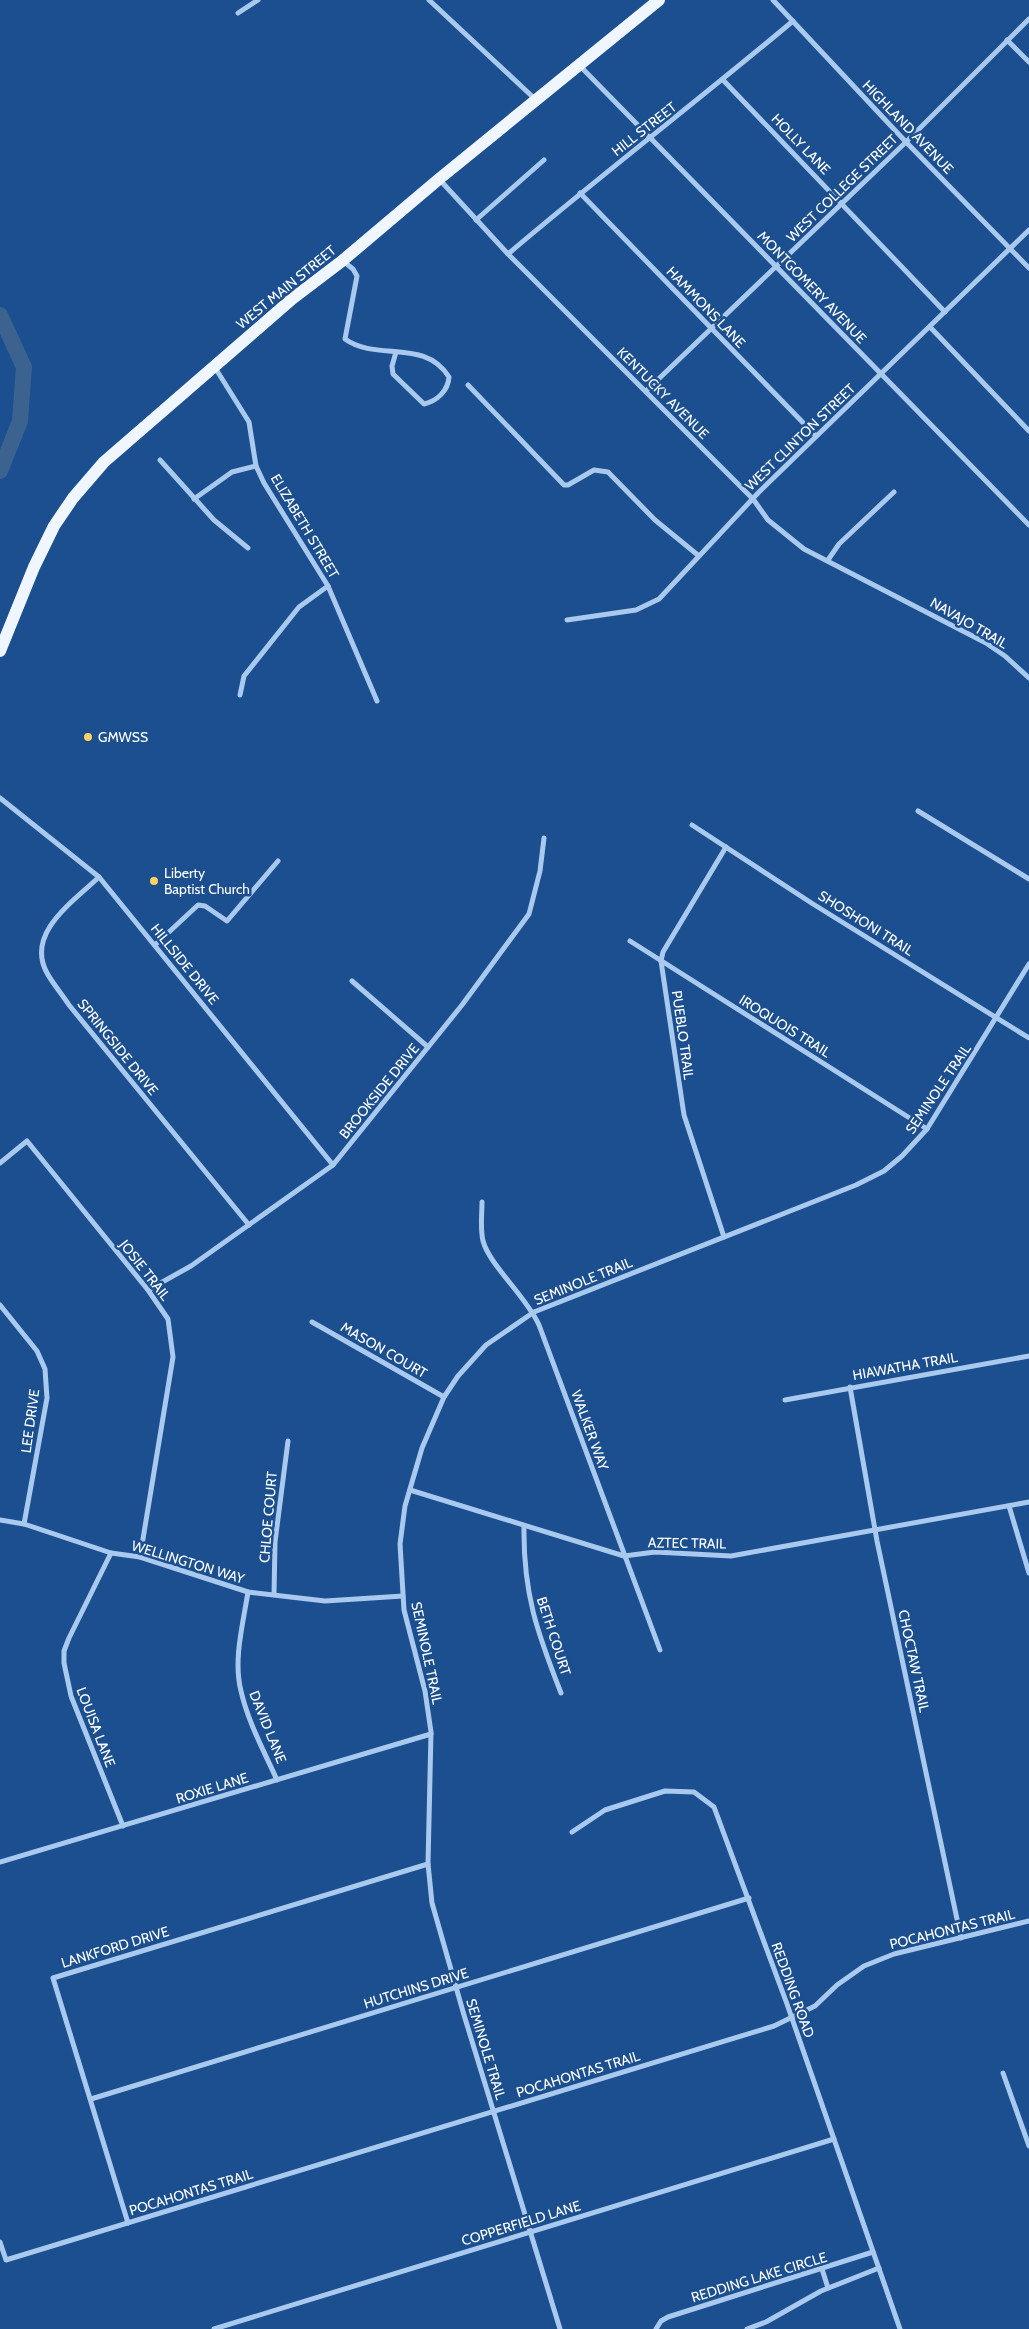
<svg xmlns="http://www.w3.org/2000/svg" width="1029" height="2329" font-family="Cabin,sans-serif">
<rect width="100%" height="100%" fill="#1b4f8f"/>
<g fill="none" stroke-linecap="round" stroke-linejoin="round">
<polyline stroke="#3c6290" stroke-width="16" points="0,315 24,367 20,421 0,471"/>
<g stroke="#a9c9ee" stroke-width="5">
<polyline points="429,0 535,99"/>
<polyline points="773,0 906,142 1029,268"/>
<polyline points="238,13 258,0"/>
<polyline points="1007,40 1029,62"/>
<polyline points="580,66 1029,525"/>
<polyline points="723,80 945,312"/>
<polyline points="439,179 508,254 753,499 768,520 804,549 986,643 1005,656 1029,678"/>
<polyline points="580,193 816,436"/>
<polyline points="476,220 544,160"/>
<path d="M508,254c94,-80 191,-154 285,-233"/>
<path d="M343,261l10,8 4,7 -12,63c32,23 80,-1 104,38 -1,14 -12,24 -25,27l-31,-30 -1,-8 4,-14"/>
<polyline points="930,327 1029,431"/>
<polyline points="214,366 249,422 256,466 264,483 328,586 377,701"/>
<polyline points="468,385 564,485 568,485 594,470 608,472 655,520 699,556"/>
<polyline points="646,391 906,142 1029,19"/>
<polyline points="160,460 214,520 248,548"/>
<polyline points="194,499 232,472 256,466"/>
<polyline points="828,560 839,544 894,492"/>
<polyline points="567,620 636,610 659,599 759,492 1029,230"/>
<polyline points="240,695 244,676 299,607 328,586"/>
<polyline points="0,798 99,877 333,1165"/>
<polyline points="918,811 1029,879"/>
<polyline points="692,825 813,904 1029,1038"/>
<path d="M99,877c-25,24 -74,56 -52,96 6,11 15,21 22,32l180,220"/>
<polyline points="630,941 927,1129"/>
<polyline points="155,945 198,905 205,906 227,921 278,861"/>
<polyline points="352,981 428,1047"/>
<polyline points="0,1163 27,1141 148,1290 168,1319 173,1357 140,1557"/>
<path d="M482,1202c0,13 -2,26 1,39 7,25 43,55 56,84l121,325"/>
<polyline points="724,1237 684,1115 661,961 663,952 726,847"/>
<polyline points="148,1290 191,1266 333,1165 462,1005 529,914 540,871 544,838"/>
<polyline points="0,1305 37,1351 45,1369 47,1398 24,1524"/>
<polyline points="312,1322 444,1397"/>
<polyline points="850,1387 877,1541 961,1938"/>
<polyline points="785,1400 1029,1356"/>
<polyline points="410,1490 624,1556 655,1552 731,1556 1029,1502"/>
<polyline points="1009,1506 1029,1573"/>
<polyline points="0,1520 24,1524 111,1553 140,1557 248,1592 325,1601 403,1596"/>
<path d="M524,1526c-1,67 13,106 37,167"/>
<polyline points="111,1553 69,1638 64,1651 64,1663 71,1696 123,1826"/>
<path d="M248,1592c-5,32 -15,68 -7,99 7,31 23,60 36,89"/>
<polyline points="274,1595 275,1542 288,1441"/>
<polyline points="572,1832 605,1810 665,1791 694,1792 714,1807 787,2004 900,2329"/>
<polyline points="0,1862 431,1734"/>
<polyline points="1003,2073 1029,2146"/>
<polyline points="91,2099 749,1898"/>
<polyline points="128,2223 53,1978 428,1864"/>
<polyline points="0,2242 6,2260 774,2026 815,2006 837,1985 864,1966 894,1954 1029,1921"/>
<polyline points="822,2269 828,2288"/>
<polyline points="214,2329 834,2139"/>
<polyline points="560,2329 464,2015 432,1903 428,1864 431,1732 425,1691 404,1610 400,1544 405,1506 422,1448 444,1397 458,1376 486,1345 534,1312 856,1185 884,1171 902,1156 927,1129 1029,964"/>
<polyline points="656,2329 661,2321 668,2317 873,2252"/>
<polyline points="747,2329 766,2322 821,2291 879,2268"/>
</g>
<polyline stroke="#f0f6ff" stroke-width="12" points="0,651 34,567 54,526 73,498 104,462 292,299 342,261 439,179 659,0"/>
</g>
<g fill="#ffd166" stroke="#1b4f8f" stroke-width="2">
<circle cx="88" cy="737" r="5"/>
<circle cx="154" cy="881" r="5"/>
</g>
<g text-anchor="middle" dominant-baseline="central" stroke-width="5" stroke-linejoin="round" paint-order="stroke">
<g font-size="14" fill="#fff" stroke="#1b4f8f">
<text transform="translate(908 127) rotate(46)">HIGHLAND AVENUE</text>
<text transform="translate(644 129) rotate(-38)">HILL STREET</text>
<text transform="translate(801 144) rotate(46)">HOLLY LANE</text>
<text transform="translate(842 188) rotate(-44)">WEST COLLEGE STREET</text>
<text transform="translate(286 287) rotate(-39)">WEST MAIN STREET</text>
<text transform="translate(812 287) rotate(46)">MONTGOMERY AVENUE</text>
<text transform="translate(706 307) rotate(46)">HAMMONS LANE</text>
<text transform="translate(663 393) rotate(45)">KENTUCKY AVENUE</text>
<text transform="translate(800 437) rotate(-44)">WEST CLINTON STREET</text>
<text transform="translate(305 526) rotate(59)">ELIZABETH STREET</text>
<text transform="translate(969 623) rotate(30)">NAVAJO TRAIL</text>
<text transform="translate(866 923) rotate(32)">SHOSHONI TRAIL</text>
<text transform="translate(185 964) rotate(51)">HILLSIDE DRIVE</text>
<text transform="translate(785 1026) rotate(32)">IROQUOIS TRAIL</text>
<text transform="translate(683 1035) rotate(82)">PUEBLO TRAIL</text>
<text transform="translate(118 1047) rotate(51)">SPRINGSIDE DRIVE</text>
<text transform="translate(938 1089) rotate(-56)">SEMINOLE TRAIL</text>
<text transform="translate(379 1091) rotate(-51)">BROOKSIDE DRIVE</text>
<text transform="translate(145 1270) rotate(52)">JOSIE TRAIL</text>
<text transform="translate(583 1281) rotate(-22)">SEMINOLE TRAIL</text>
<text transform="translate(384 1350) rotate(30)">MASON COURT</text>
<text transform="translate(905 1366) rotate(-10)">HIAWATHA TRAIL</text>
<text transform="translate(30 1421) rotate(-82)">LEE DRIVE</text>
<text transform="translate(590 1430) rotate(70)">WALKER WAY</text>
<text transform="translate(268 1517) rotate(-85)">CHLOE COURT</text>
<text transform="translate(687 1543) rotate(1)">AZTEC TRAIL</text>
<text transform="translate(188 1562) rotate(17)">WELLINGTON WAY</text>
<text transform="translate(554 1636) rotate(72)">BETH COURT</text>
<text transform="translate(427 1653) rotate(78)">SEMINOLE TRAIL</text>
<text transform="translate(914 1661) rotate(78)">CHOCTAW TRAIL</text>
<text transform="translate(96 1727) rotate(69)">LOUISA LANE</text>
<text transform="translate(268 1727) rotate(68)">DAVID LANE</text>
<text transform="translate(212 1788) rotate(-17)">ROXIE LANE</text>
<text transform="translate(952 1929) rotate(-14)">POCAHONTAS TRAIL</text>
<text transform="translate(115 1947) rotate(-17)">LANKFORD DRIVE</text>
<text transform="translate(416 1988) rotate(-17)">HUTCHINS DRIVE</text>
<text transform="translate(793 1990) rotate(70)">REDDING ROAD</text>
<text transform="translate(486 2049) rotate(73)">SEMINOLE TRAIL</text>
<text transform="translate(578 2074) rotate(-17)">POCAHONTAS TRAIL</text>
<text transform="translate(191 2192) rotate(-17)">POCAHONTAS TRAIL</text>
<text transform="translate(521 2223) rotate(-17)">COPPERFIELD LANE</text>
<text transform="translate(759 2277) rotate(-17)">REDDING LAKE CIRCLE</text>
</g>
<g font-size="14" fill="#fff" stroke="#1b4f8f" text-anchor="start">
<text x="98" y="737">GMWSS</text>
<text x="164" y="873">Liberty<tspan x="164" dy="16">Baptist Church</tspan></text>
</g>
</g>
</svg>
